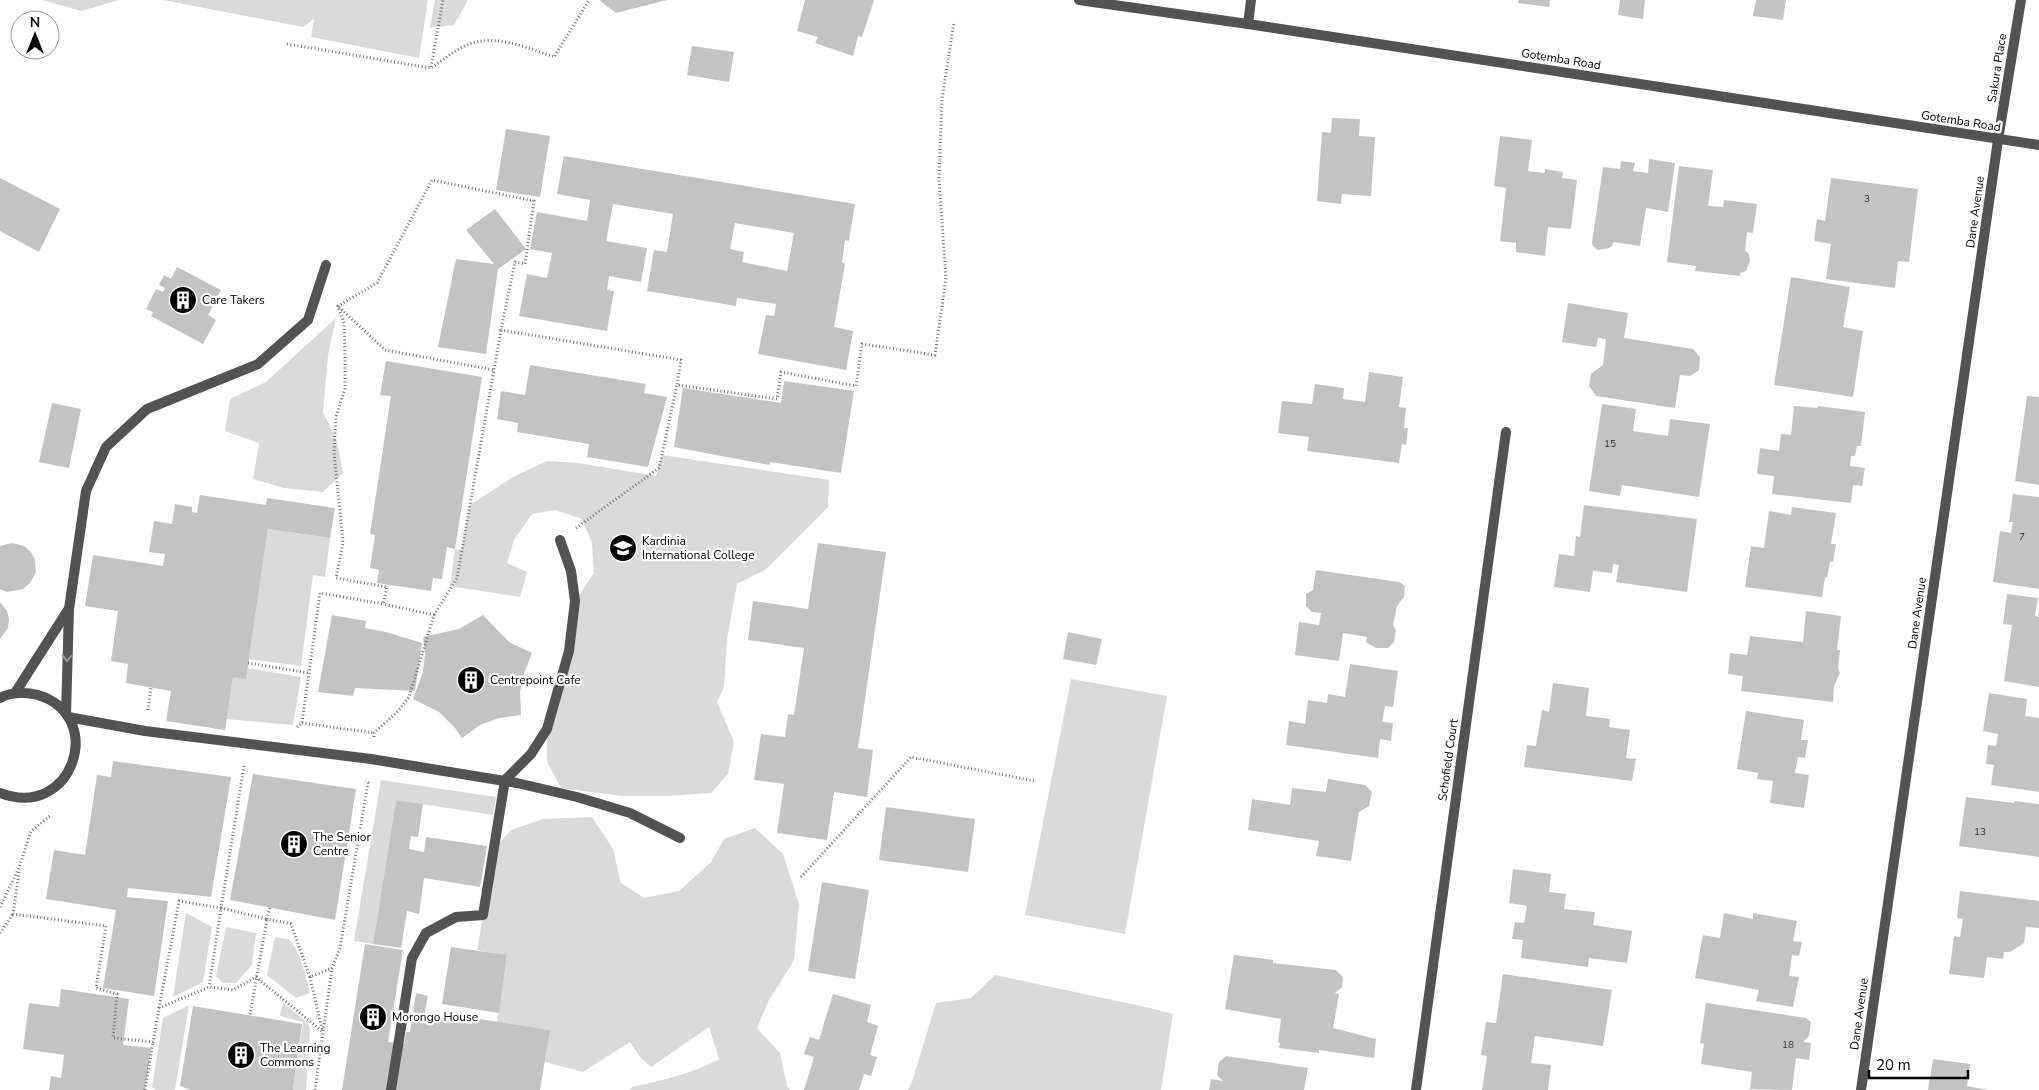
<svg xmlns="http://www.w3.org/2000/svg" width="2039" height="1090" font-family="'Nunito Sans',sans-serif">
<rect width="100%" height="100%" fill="#fff"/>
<g fill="#dadada">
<polygon points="42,0 119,0 81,11"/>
<polygon points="163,0 428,0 419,58 311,37 314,19 303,27"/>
<polygon points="435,0 468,0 454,25 430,28"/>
<polygon points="336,318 328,356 323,412 337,441 343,473 323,492 284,488 253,479 259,443 225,431 230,399 266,382"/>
<polygon points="662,455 829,480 828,507 765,570 737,584 727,639 724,687 717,702 734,742 728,774 711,793 667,796 622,796 561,788 547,762 547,723 569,651 575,601 594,573 592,543 582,519 555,510 532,514 514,540 507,563 527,572 520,597 450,586 455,549 461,550 470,505 513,477 547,461 578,463 656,476"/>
<polygon points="268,529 330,538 325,577 313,575 301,666 249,659"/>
<polygon points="247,668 301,677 293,725 226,719 233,677"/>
<polygon points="1071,679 1167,696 1125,934 1025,915"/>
<polygon points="381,780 496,797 493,815 396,800 373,944 354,941"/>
<path d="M592,817l21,32 8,34 23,15 35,-7 32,-29 13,-23 31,-11 28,26 16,50 -5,56 -26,42 -11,26 23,25 7,33 3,4h-161l3,-3c31,-7 60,-13 87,-28l-10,-32 -58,40 -10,-9 -11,-16 -47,30 -38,-10 4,-32 -52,-8 10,-66 -30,-6 18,-102 16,-18 32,-11z"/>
<polygon points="186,913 212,927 203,982 173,997"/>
<polygon points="226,927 256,933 252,965 236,983 223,983 216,976"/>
<path d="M275,937c4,1 11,1 15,4 8,6 18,41 20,52l-14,5 -29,-23z"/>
<polygon points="995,975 1150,1008 1173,1014 1161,1090 908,1090 912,1082 936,1003 971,998"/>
<polygon points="283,1003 308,1023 310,1029 306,1090 293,1090 303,1022 280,1016"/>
<polygon points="189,1005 175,1090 156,1090 152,1087 163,1018"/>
</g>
<g fill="#c3c3c3" fill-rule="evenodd">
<polygon points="599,0 667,0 616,13"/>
<polygon points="805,0 874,0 862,37 858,36 853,56 815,43 818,37 797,31"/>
<polygon points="1519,0 1550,0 1549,7 1518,3"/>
<polygon points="1620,0 1645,0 1643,19 1618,15"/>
<polygon points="1756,0 1786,0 1783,20 1753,16"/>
<polygon points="692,46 734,52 729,82 687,75"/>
<polygon points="1332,118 1360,119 1359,136 1375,137 1371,196 1342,194 1341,204 1317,201 1322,132 1331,133"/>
<polygon points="506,129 550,136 540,197 496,190"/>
<polygon points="1500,136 1532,140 1528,171 1545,173 1545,169 1563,172 1562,178 1577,180 1571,229 1548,227 1545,256 1516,252 1516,243 1500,241 1506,188 1494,186"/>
<path d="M564,156l291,48 -6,37 -4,-1 -3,22 3,2 -11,63 19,4 -7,39 -88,-16 8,-39 8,1 2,-12 -39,-6 -1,8 -89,-15 7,-41 13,2 6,-38 -60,-10 -7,37 41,7 -6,34 -32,-6 -2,14 7,1 -7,40 -88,-15 8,-42 20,4 5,-25 -22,-4 7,-37 50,9 3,-21 -33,-6zM735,223l59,10 -7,38 -45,-9 2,-10 -14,-3z"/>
<polygon points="1649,159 1675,163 1668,212 1646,208 1640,246 1613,242 1612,246 1609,248 1598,250 1593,246 1592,243 1603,167 1620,169 1621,161 1635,163 1633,171 1648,173"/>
<polygon points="1679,166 1713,170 1708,206 1723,207 1724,200 1757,204 1753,233 1747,232 1745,251 1749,254 1750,261 1746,271 1740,273 1740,276 1695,271 1696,266 1667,262"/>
<polygon points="0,178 60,209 39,252 0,231"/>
<polygon points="1831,178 1918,189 1909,262 1898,261 1895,288 1826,279 1831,244 1814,241 1817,219 1825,221"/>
<polygon points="495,209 526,249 498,269 486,354 438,347 456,259 494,264 466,230"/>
<polygon points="177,267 221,290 208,315 216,320 203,344 151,316 153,312 146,309 156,289 163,292 165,288 159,285 164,275 171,279"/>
<polygon points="1791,277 1850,287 1843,327 1863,331 1853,397 1774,385"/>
<polygon points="1568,303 1628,313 1624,338 1693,349 1700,357 1699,370 1690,376 1680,375 1675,408 1596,396 1589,386 1591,374 1603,365 1606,339 1598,338 1596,347 1562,342"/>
<polygon points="386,361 482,377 455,549 447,547 442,579 433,578 431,591 377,583 379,570 370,568 375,535 370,534 391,396 380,395"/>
<polygon points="530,365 646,384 644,393 667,397 648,467 587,457 589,444 517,432 518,423 497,419 501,391 525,395"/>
<polygon points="1369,372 1403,377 1399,407 1406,408 1404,428 1408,428 1406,445 1402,444 1399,463 1307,451 1309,437 1278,433 1282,401 1312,404 1315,384 1344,388 1343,399 1365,402"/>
<polygon points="784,381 854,391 841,473 770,462 770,465 674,447 683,388 781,403"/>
<polygon points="2027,396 2039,397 2039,485 2015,481"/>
<polygon points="52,403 81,409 69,468 39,462"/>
<polygon points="1602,404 1636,409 1633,431 1668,436 1670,419 1710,424 1699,497 1622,485 1620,496 1589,491"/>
<polygon points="1794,406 1818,408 1818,406 1865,412 1861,446 1857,446 1855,456 1851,456 1850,466 1865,468 1862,486 1853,485 1851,503 1772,494 1774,476 1757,474 1760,448 1779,451 1781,434 1791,435"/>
<polygon points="2013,494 2039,497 2039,589 1993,582 2000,531 2011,533 2013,522 2009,522"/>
<polygon points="200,495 266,505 267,498 335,508 330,538 268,529 246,679 233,677 225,730 166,721 171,691 126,683 128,664 111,661 118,611 85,606 93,555 163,566 165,554 149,552 154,521 172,524 175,504 192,507 192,512 197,513"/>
<polygon points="1584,505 1697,519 1687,592 1616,582 1619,565 1613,564 1612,573 1593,571 1590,592 1554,587 1559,554 1574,556 1576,536 1580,537"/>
<polygon points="1792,507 1836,513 1831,544 1836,544 1833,562 1830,562 1827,578 1825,577 1822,597 1745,587 1751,546 1764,548 1769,511 1791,515"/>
<polygon points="12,543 24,546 31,552 35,560 36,572 30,583 23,589 7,592 0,589 0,546"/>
<polygon points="818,543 886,552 858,748 873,750 867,797 834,792 827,840 777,833 784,784 754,780 761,734 785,737 788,714 794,715 804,648 748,640 753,601 808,609"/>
<polygon points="1316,570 1399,582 1405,586 1404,597 1397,606 1393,625 1396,630 1394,642 1388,648 1376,648 1366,642 1367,637 1343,633 1339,661 1295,655 1299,622 1319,625 1321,613 1312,612 1306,606 1306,594 1313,590"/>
<polygon points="2007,594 2038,598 2035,616 2039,617 2039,687 2004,681 2012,625 2003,624"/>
<polygon points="0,602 7,611 9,619 8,628 0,639"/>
<polygon points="1806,611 1841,616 1837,650 1840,650 1838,668 1840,673 1834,686 1833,702 1741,691 1743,676 1728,674 1730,653 1747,655 1750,636 1803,642"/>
<polygon points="332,615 366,621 365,628 386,632 422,643 415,691 355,688 353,696 318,692"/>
<polygon points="483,615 509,642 532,653 523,676 520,693 521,715 499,718 480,725 462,738 455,728 439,712 413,699 423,672 425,653 423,637 459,629"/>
<polygon points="1068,632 1102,639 1096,665 1063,659"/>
<polygon points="1350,664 1398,671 1393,707 1385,706 1382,722 1393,723 1391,741 1380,739 1378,758 1286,745 1289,721 1305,724 1308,700 1327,703 1328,694 1345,697"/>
<polygon points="1553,683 1589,688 1586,716 1610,719 1609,727 1630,730 1626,758 1636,759 1632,781 1524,767 1527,745 1536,746 1542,710 1549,712"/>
<polygon points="1989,693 2027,699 2025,716 2039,718 2039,792 1991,785 1994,765 1986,764 1988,745 1996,746 1998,734 1983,731"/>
<polygon points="1746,711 1804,720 1801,740 1808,740 1805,758 1798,757 1795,773 1809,775 1804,808 1770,803 1773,781 1757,779 1758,773 1737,769"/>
<polygon points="113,761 231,777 211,897 128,888 127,897 168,901 154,996 103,988 116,910 46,899 54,850 85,855 97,775 111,777"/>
<polygon points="253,774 356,789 335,920 230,900"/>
<polygon points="1328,779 1365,785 1372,792 1369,806 1359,812 1351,861 1316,856 1319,841 1248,830 1252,799 1290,805 1292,788 1326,792"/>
<polygon points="1966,797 2014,803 2015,801 2039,804 2039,857 1959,846"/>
<polygon points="396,800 423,804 418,837 411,836 409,849 424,852 426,837 487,846 480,887 424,878 419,914 407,911 401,948 373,944"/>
<polygon points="886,807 975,819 968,872 879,860"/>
<polygon points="1513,869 1551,874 1549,892 1566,894 1564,909 1595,912 1593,925 1632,931 1627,963 1589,958 1588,967 1521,958 1523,940 1512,939 1515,922 1524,923 1527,906 1509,903"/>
<polygon points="822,882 869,890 855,979 808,971"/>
<polygon points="1960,891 2039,901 2039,928 2026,927 2024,943 2010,952 2004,952 2003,959 1987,957 1984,978 1949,974 1954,936 1960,937 1963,919 1957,918"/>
<polygon points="1724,913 1753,919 1753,913 1797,921 1793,941 1802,942 1799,956 1792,955 1789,976 1799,977 1793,1007 1756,1001 1759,990 1695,978 1703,935 1720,938"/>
<polygon points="365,944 403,950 388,1042 404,1044 406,1032 410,1032 416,993 428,996 424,1016 472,1024 473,1018 550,1030 540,1090 342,1090"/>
<polygon points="451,947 507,955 499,1013 442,1004"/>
<polygon points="1234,955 1273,960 1273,963 1336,970 1343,977 1342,987 1335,993 1339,994 1333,1028 1376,1039 1374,1058 1319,1050 1319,1053 1279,1048 1280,1043 1278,1042 1281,1019 1225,1009"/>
<polygon points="1503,974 1612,990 1603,1046 1535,1036 1531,1063 1551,1065 1548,1090 1482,1090 1487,1056 1481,1055 1486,1022 1496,1023"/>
<polygon points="61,989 129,999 123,1045 151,1048 145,1090 49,1090 51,1076 61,1078 64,1055 23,1049 29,1003 59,1007"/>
<polygon points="833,994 871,1005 867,1022 878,1026 870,1055 877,1057 871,1076 864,1074 859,1090 804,1090 814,1057 804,1054 810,1037 819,1040"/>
<polygon points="1706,1003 1806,1018 1811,1022 1809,1036 1803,1042 1811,1043 1809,1060 1796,1058 1792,1090 1750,1089 1752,1072 1701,1064 1704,1044 1700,1043"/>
<polygon points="193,1006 302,1024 293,1090 191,1090 180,1086"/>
<polygon points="1226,1056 1308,1068 1304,1090 1209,1090 1211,1079 1223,1081 1217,1075 1219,1062"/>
<polygon points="1933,1059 1970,1064 1967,1086 1989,1090 1928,1090"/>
</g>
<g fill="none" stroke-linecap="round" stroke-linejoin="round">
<g stroke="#757575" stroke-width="3" stroke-dasharray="1 2.5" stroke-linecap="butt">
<path d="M287,44l144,24c12,-8 24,-18 36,-23 27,-12 61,3 87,12l35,-57"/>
<polyline points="431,67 443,0"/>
<polyline points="339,307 385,350 494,370"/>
<polyline points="576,528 659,468 677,385"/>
<polyline points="434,615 457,578 501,330"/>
<polyline points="248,663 309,673"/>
<polyline points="148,710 151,687"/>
<polyline points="302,723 374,733"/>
<polyline points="297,727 302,723 320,593 383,604 387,587 336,578 343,543 334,452 336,417 345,388 345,357 344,323 338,306 377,283 432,180 534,201 525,264 515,262 501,330 681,360 677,385 777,399 781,372 856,386 862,344 935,355 946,278 939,179 942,99 954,22"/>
<polyline points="374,737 374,733 398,711 409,697 434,615 383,604"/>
<polyline points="244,766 221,908 267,919 250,1015"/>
<polyline points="19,872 13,914 106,926 96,988 117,994 113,1038 153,1042 159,1008 209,987 233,990 256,977 323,1032"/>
<polyline points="801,877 911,757 1035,781"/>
<polyline points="0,907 19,868 31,831 50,816"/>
<polyline points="270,908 267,919 291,924 310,977 332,968"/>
<polyline points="0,933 13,914"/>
<polyline points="310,977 322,1029"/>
<polyline points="159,1008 179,901 221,908 209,987"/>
<polyline points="145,1090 153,1042"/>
<polyline points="315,1090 332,968 340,948 368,783 365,782"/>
</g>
<g stroke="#535353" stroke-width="10">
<polyline points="15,693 68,610"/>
<polyline points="66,714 69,609 86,491 106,447 147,409 258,364 308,320 326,265"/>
<polyline points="68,717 145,731 371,759 517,783 577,797 630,813 680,838"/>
<polyline points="391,1090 412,958 426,933 456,917 483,915 505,780 531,754 547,729 569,651 575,601 571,571 560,540"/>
</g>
<g stroke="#535353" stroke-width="10">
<polyline points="1079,0 1248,24 2039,145"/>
<polyline points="1248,24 1251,0"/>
<path d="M0,698c11,-6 26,-6 38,-3 69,21 35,126 -38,98"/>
<polyline points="1416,1090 1506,432"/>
<polyline points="1861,1090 1998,140 2021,0"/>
</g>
</g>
<defs><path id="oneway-chevron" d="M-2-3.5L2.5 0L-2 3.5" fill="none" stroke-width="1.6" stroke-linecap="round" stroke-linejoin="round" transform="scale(1.25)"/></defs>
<use stroke="#989898" href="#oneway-chevron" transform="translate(67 658) rotate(92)"/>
<defs>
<g id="building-disc" transform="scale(1.4375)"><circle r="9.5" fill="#000" stroke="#fff"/><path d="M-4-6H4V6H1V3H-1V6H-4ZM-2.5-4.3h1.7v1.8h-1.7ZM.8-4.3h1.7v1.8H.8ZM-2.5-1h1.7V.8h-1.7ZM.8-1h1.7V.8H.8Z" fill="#fff"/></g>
<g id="school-disc" transform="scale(1.4375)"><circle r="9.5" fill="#000" stroke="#fff"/><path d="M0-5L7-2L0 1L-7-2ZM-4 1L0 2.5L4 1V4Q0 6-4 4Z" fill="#fff"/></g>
</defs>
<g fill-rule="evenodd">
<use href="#building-disc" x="183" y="300"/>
<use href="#school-disc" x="623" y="548"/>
<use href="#building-disc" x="471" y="680"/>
<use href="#building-disc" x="294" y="844"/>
<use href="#building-disc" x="373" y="1017"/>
<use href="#building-disc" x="241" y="1055"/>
</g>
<g text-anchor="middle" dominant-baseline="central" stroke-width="4.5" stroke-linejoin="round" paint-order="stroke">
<g font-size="10" fill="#313131">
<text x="1867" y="199">3</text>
<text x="1610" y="444">15</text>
<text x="2022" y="537">7</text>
<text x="1980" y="832">13</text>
<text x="1788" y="1045">18</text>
</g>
<g font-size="12" fill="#000" stroke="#fff">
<text transform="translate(1561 59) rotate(9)">Gotemba Road</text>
<text transform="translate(1997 68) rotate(-81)">Sakura Place</text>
<text transform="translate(1961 121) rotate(9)">Gotemba Road</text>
<text transform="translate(1975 212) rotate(-82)">Dane Avenue</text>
<text transform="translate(1917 613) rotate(-82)">Dane Avenue</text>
<text transform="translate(1448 760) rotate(-82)">Schofield Court</text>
<text transform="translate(1859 1014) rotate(-82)">Dane Avenue</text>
</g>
<g font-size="12" fill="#000" stroke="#fff" text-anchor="start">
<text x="202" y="300">Care Takers</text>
<text x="642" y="541">Kardinia<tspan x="642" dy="14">International College</tspan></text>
<text x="490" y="680">Centrepoint Cafe</text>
<text x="313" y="837">The Senior<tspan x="313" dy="14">Centre</tspan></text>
<text x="392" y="1017">Morongo House</text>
<text x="260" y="1048">The Learning<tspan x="260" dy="14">Commons</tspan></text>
</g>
</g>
<g transform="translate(35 35)"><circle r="24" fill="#ffffff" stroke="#999999"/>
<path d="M0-4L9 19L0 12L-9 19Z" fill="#000000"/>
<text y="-8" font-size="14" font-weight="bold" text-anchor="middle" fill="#000000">N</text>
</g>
<path d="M1869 1070v8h99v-8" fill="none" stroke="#000000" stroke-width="2.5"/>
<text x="1876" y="1070" font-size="15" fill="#000000" stroke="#ffffff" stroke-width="4" paint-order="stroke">20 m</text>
</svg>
